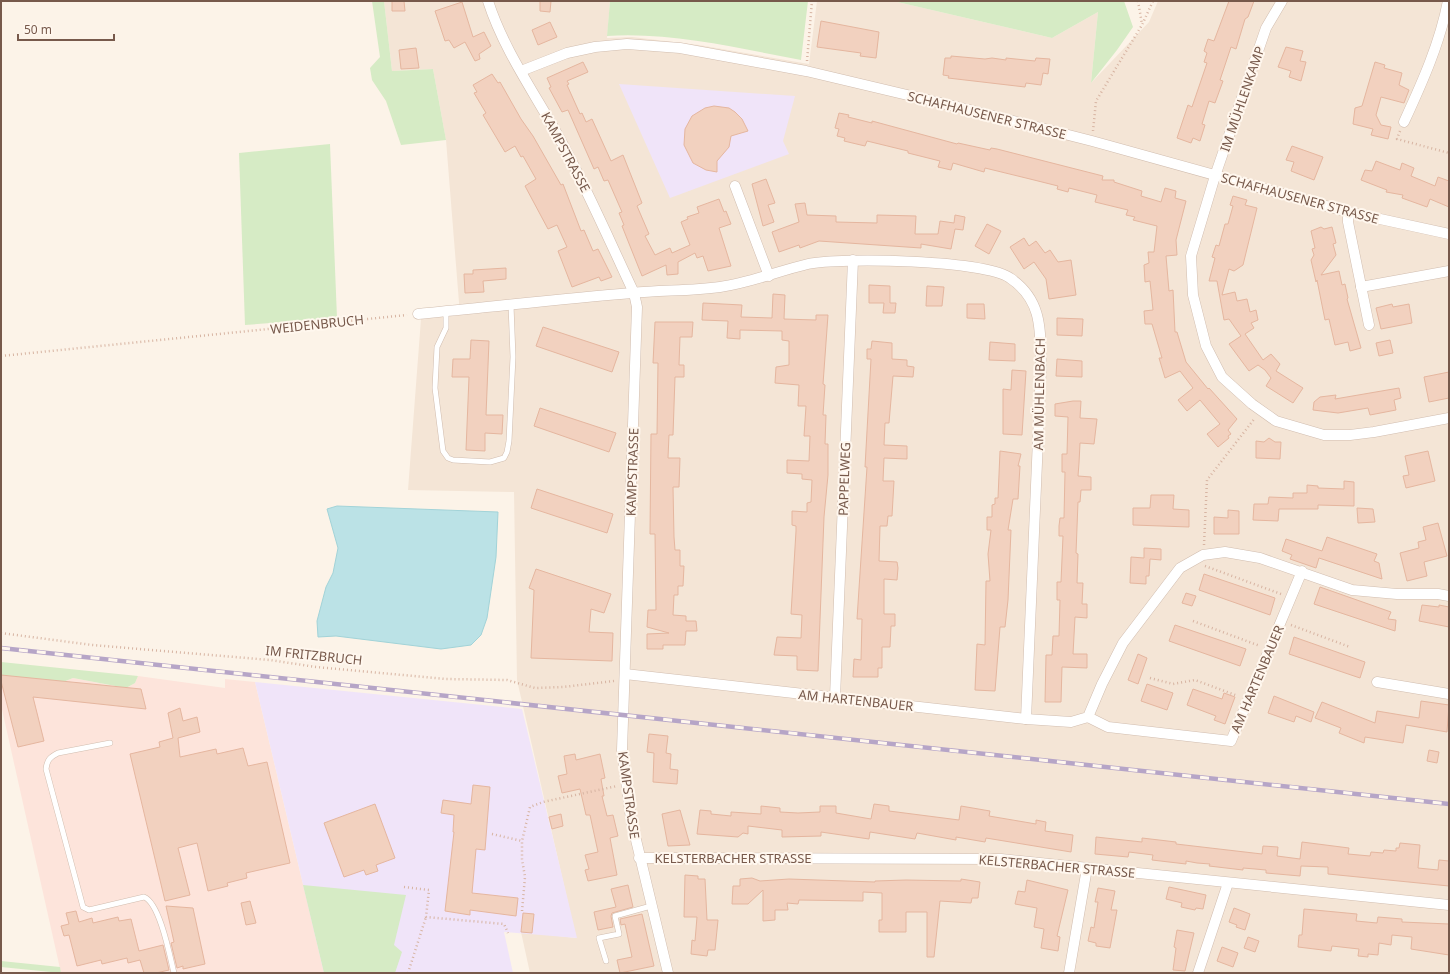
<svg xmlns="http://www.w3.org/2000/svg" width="1450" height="974" font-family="'Noto Sans',sans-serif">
<rect width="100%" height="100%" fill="#fcf3e8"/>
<polygon fill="#f4e5d6" points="384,1 610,1 607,38 632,37 699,45 809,64 817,1 893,1 1052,38 1098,12 1091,83 1149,22 1158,1 1449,1 1449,973 530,973 521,932 576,938 517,680 514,492 408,490 421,319 460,315 446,140 433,69 392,71"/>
<polygon fill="#fde4db" points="138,676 225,688 225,679 255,682 324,973 61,973 1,705 1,684 35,682 58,684 73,678 126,688 135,683"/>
<g fill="#f0e4f9">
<polygon points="619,84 795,96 783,141 789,154 670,198"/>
<polygon points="255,682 522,709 577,938 504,932 513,973 324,973"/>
</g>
<g fill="#d6ebc5">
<polygon points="372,1 384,1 392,71 433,69 446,140 401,145 386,101 372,80 370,68 380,57"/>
<path d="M610,1h198l-7,59c-64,-12 -129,-28 -194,-24z"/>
<polygon points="893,1 1124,1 1133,27 1117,50 1091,83 1098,12 1052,38"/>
<polygon points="330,144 337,318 245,325 239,153"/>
<polygon points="1,662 138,676 135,683 126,688 73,678 58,684 35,682 1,684"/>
<polygon points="303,885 406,895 394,945 402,952 395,973 324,973"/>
<polygon points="1,961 60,967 61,973 1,967"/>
</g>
<polygon fill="#bbe2e6" stroke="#a2d3d8" points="337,506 498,512 496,557 487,618 481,635 471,645 441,649 336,636 318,637 317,621 326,587 333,573 338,548 327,509"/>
<g fill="#f2d1bf" stroke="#e5b69f">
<polygon points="392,1 404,1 405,11 392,11"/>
<polygon points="540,1 551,1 550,12 540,11"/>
<polygon points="1229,1 1254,1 1248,17 1245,19 1236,49 1231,47 1220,80 1223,81 1215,103 1209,101 1202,124 1205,125 1200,141 1193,138 1191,143 1177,138 1188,105 1192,107 1207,63 1204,62 1207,53 1204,51 1208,39 1214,41"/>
<polygon points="462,2 473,37 484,32 491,46 479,54 480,59 475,61 465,42 454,48 449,40 445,41 435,11"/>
<polygon points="821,21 879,32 876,58 860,56 861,53 817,47"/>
<polygon points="550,22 557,37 538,45 532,30"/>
<polygon points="1286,47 1303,51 1300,61 1306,62 1301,81 1289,77 1291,71 1278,67"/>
<polygon points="416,48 419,68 401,69 399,50"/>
<polygon points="951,56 985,59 992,58 1006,60 1006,58 1035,61 1036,58 1050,59 1048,74 1043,73 1041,85 1026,83 1025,87 948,78 949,76 943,75 945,58 951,58"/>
<polygon points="583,62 588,72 567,81 569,84 567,85 580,114 582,113 586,122 592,119 611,161 623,155 642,203 637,206 649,234 645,236 655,255 670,248 672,253 690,245 681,222 688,219 687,217 699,213 697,207 719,199 724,212 726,211 731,224 719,228 731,266 708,271 703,256 697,258 695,253 678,262 678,274 667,275 666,265 642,276 622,226 624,225 619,213 622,212 608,180 604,181 598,167 594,169 568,110 562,112 549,88 551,87 547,78"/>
<polygon points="1375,62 1385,65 1384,68 1402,73 1399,85 1409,90 1404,103 1381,97 1376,115 1381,125 1391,127 1388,139 1371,135 1373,129 1353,124 1355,108 1362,106"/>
<polygon points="492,74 498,83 500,82 521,119 533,136 561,185 563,184 581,231 584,230 593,251 598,249 612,277 601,281 599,277 572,287 558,251 567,247 557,225 548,229 525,186 536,179 523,156 521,157 515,146 505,152 483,115 486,113 474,93 477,92 473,85"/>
<polygon points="714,106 729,108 735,112 742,119 748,131 731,136 729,147 717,161 717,172 706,170 693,163 684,145 685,129 692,116 705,108"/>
<polygon points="839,113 849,115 848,117 872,123 872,121 957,144 958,143 990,150 991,148 997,149 1103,176 1102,180 1114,180 1114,182 1142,191 1141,196 1161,202 1165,188 1176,191 1175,198 1186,201 1176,240 1177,255 1166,256 1169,291 1173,290 1175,332 1177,332 1186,362 1208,389 1209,388 1237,419 1228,430 1231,434 1228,436 1229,438 1218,447 1207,434 1220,424 1200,400 1187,411 1178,400 1193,388 1180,371 1165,378 1159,358 1162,358 1152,324 1145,324 1144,311 1153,310 1150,281 1145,282 1144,265 1149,263 1148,252 1154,252 1157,226 1133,220 1135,217 1126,215 1128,210 1095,202 1097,195 1069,188 1068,192 1057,189 1058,186 1030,179 985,168 984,172 953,163 951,170 938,167 940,161 908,153 908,151 867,141 865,146 844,141 845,138 837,136 839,129 835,128"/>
<polygon points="1292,146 1323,157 1314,180 1291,171 1294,162 1286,160"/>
<polygon points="1376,161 1400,170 1402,163 1414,168 1411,176 1435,186 1438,177 1449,181 1449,207 1430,199 1427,207 1402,198 1403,195 1386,192 1387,190 1361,180 1365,170 1372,171"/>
<polygon points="766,179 775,203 768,205 774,222 763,226 752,184"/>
<polygon points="1233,196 1247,200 1245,205 1257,208 1243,265 1234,271 1229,269 1222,295 1235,292 1237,301 1247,299 1250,312 1256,310 1258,320 1251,323 1254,328 1245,334 1263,360 1271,354 1280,364 1276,371 1303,388 1293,403 1266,386 1271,378 1265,370 1258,365 1249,371 1229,344 1241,336 1229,319 1224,320 1217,281 1209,281 1215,258 1212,257 1216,245 1219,246 1225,224 1228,224 1233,206 1230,205"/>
<polygon points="805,203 807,215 836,216 836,222 877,223 877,215 916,216 915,234 938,234 940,221 954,223 955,215 965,217 963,230 955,229 951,249 921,244 921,248 819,241 800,248 799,245 779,252 772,232 799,222 795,204"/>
<polygon points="987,224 1001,231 989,254 975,246"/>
<polygon points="1321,227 1324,229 1332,227 1336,243 1333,244 1336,255 1321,275 1339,271 1342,285 1345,284 1348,298 1347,299 1361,348 1350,351 1348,342 1335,345 1329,319 1325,320 1317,280 1316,282 1311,260 1314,255 1312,249 1315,248 1311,231"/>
<polygon points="1024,238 1029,246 1036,241 1045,253 1050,250 1058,262 1071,260 1076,295 1049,299 1046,279 1034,262 1024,269 1010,247"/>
<polygon points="506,268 506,279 483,281 484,292 465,293 464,274 473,274 473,270"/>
<polygon points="869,285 890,286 890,303 896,303 895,313 883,313 884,303 869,303"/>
<polygon points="927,286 944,287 942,306 926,306"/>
<polygon points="773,294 785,295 784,319 816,320 816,315 828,315 823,384 825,385 823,415 826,415 825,444 828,444 828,475 824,517 818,671 797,670 797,656 774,655 777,637 801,638 802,615 791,614 796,531 796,526 792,525 792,511 807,512 807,503 811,502 812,480 802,479 802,474 787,473 787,460 809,461 810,436 804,436 806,406 798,406 799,385 775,383 776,367 789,365 789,341 782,340 782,331 740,330 740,339 727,338 728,321 702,320 703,303 742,305 741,317 772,318"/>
<polygon points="967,304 984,304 985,319 967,318"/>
<polygon points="1392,304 1393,307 1409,304 1412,323 1381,329 1376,308"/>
<polygon points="1057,318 1083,319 1082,336 1057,335"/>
<polygon points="655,322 693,322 692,337 680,337 679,365 684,365 684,377 675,377 673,435 669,435 668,458 680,458 679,487 673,487 674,537 675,550 680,550 680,566 684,566 683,586 678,586 678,595 674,595 673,615 686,616 686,621 696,621 697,631 686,631 685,645 663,645 663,649 647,649 647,634 669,633 647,627 648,610 656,610 655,534 650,534 651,434 657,434 658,363 653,363"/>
<polygon points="543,327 619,352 612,372 536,346"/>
<polygon points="471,340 489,341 486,415 503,415 502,434 485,433 485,451 466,450 469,377 452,377 453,359 470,359"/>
<polygon points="1390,340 1393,353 1379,356 1376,343"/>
<polygon points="872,341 892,343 892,359 907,360 907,366 914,367 913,377 893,376 889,423 885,423 884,445 907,446 907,459 884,458 883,481 894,481 892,516 888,516 887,526 880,526 879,561 897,562 898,568 897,580 884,579 884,614 895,614 895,626 891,626 890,647 882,647 882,668 878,668 878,677 853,677 854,659 861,660 862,619 857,619 867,467 865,467 871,359 867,359 867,349 871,349"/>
<polygon points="990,342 1015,344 1015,361 989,360"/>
<polygon points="1057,359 1082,361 1082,377 1056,376"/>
<polygon points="1012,370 1026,371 1022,435 1003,434 1003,389 1011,390"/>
<polygon points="1449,372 1449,398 1429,402 1424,377"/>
<polygon points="1399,388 1401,398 1394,400 1396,410 1370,415 1368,408 1338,413 1313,410 1314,402 1320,397 1336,395 1335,399"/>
<polygon points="1073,401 1081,401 1080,418 1097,419 1094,444 1080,443 1079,463 1078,476 1091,477 1091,490 1081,490 1080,502 1078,502 1076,553 1078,554 1077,583 1083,583 1082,604 1087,604 1087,618 1075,617 1073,654 1087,654 1087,668 1062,667 1061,702 1045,702 1046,655 1052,655 1053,636 1059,636 1060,600 1057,600 1057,582 1061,582 1063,536 1059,536 1059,526 1060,518 1064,518 1065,472 1062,472 1062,454 1067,454 1068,417 1055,416 1055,404"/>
<polygon points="540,408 616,433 609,452 534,426"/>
<polygon points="1269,438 1275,442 1281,442 1280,459 1256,458 1256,441 1264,442"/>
<polygon points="1000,451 1021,454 1018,466 1020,466 1018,499 1013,499 1008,530 1011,530 1008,600 1005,627 1000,627 995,691 975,690 977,644 985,645 986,581 990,581 988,554 991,530 987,530 987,517 992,517 992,505 995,504 995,498 998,498"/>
<polygon points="1428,451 1435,481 1406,488 1403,476 1409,475 1405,456"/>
<polygon points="1344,481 1354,482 1354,506 1318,505 1318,509 1279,509 1278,521 1253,520 1254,504 1268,504 1269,497 1293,498 1293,493 1307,493 1307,485 1318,486 1318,488 1344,489"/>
<polygon points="537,489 613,514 607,533 531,508"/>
<polygon points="1151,495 1174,495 1173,509 1189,510 1189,527 1133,525 1133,508 1150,508"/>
<polygon points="1357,508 1373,509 1375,522 1358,523"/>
<polygon points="1228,510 1239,511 1239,534 1214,534 1214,517 1228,518"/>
<polygon points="1438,523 1447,556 1424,562 1427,576 1407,581 1400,553 1419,548 1418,542 1426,540 1423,527"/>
<polygon points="1327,537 1377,554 1374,561 1379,563 1382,579 1319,558 1316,568 1290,559 1292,555 1282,551 1286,539 1322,551"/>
<polygon points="1144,548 1161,549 1161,560 1150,559 1149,576 1146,576 1146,584 1130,583 1131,557 1144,558"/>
<polygon points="536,569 611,594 604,613 591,609 589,632 613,633 612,661 531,658 534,590 529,588"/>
<polygon points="1204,574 1275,598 1270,615 1199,590"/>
<polygon points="1320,587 1391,612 1388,619 1396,620 1395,631 1314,604"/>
<polygon points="1186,593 1196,596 1192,606 1182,603"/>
<polygon points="1422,605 1439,607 1439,605 1449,607 1449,627 1419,621"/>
<polygon points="1175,625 1246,649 1240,666 1169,641"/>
<polygon points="1294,637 1365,662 1360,678 1289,654"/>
<polygon points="1138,654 1147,658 1138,684 1128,680"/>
<polygon points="1,675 141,689 146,709 33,697 44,741 18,747 1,681"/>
<polygon points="1147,684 1173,693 1167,710 1141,701"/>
<polygon points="1193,689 1222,699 1224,693 1235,697 1225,724 1214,720 1216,716 1187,705"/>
<polygon points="1274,696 1314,712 1311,722 1296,716 1294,722 1268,713"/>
<polygon points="1421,701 1449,705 1447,732 1406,725 1403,743 1365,737 1364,743 1339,733 1341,728 1315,718 1322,702 1375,723 1377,711 1419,718"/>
<polygon points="180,708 183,721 197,717 200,732 178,738 180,757 216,749 217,754 243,748 248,766 267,762 290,863 246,873 247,878 227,883 228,886 208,891 197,843 178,848 190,895 165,901 130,754 160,747 159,742 173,738 168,713"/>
<polygon points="649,734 668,736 666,753 671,754 670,769 678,770 677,784 653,782 654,753 647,752"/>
<polygon points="1429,750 1439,752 1437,763 1427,761"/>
<polygon points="575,754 576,760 600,754 605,778 601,779 604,796 602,796 607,816 613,815 618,836 610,838 617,875 588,881 585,870 589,869 585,855 598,852 590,815 586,815 580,789 562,793 558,776 567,774 564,756"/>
<polygon points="473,785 490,787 485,850 476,849 472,893 518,898 516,916 470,910 470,915 445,911 454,832 453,832 454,815 441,813 443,800 471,804"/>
<polygon points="375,804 395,858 376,865 378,871 366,875 364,870 344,877 324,823"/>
<polygon points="874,804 889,806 889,811 959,820 961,806 990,811 989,816 1036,824 1036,820 1046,822 1045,831 1073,835 1071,852 986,838 985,842 956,837 956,840 917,833 915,839 870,832 869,839 821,832 821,836 782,837 782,830 748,826 748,834 743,833 738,837 697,834 700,810 711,811 711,814 731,816 731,812 761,814 761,806 780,808 780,812 798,813 820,812 820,806 836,806 836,813 871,819"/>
<polygon points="680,810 690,845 668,846 662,814"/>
<polygon points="561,814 563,826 552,829 549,817"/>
<polygon points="1096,837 1142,842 1142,838 1176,842 1176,844 1262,854 1263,846 1278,847 1277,856 1300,859 1302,842 1349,848 1348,854 1370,856 1371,852 1383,853 1384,850 1396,851 1396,848 1399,848 1400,843 1420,845 1418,868 1438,870 1439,860 1449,861 1449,886 1328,874 1328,867 1301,866 1300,876 1266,873 1266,870 1255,869 1243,868 1243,870 1209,866 1210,864 1197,863 1186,861 1186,864 1152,860 1153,855 1129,852 1128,857 1095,854"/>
<polygon points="685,875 698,876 698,879 705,879 707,920 718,920 715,950 708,950 707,956 691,954 692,940 695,941 697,917 684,917"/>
<polygon points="752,878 760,881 789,879 875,882 875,881 906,880 961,881 961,879 980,882 978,898 972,898 971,903 940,901 934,957 927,957 927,912 906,912 906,932 879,932 879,920 882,920 882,893 863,892 863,901 799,900 798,904 787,903 788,910 775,910 775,920 763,921 763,890 748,904 732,904 733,886 740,886 740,879"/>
<polygon points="1027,880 1068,890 1057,936 1060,937 1058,951 1041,948 1044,929 1034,927 1037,908 1015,904 1018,891 1025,892"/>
<polygon points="628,885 633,907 612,913 611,916 613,927 598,930 594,912 616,907 611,889"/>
<polygon points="1169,887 1206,895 1203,909 1196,908 1195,910 1181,907 1182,903 1166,899"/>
<polygon points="1098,888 1115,891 1111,910 1117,910 1110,948 1096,946 1096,943 1088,941 1091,927 1094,928 1098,902 1095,902"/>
<polygon points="250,901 256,923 246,925 241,903"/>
<polygon points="166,906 193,908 205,964 183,969 183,966 177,968 171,943 174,942"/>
<polygon points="1234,908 1250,914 1245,930 1236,927 1237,925 1229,922"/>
<polygon points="1304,909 1357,914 1356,921 1377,923 1378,917 1402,919 1402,922 1449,924 1449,955 1411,949 1412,937 1392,935 1391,945 1379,943 1378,955 1368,954 1368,957 1358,956 1359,949 1332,946 1331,951 1298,947 1299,935 1302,935"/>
<polygon points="76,911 79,922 92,918 93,923 118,917 119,921 131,919 139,951 163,945 169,970 156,973 144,973 140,960 128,963 127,958 102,964 101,960 77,966 69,935 64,936 61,926 69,924 66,913"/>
<polygon points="523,913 534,914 532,933 521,932"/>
<polygon points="642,914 654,966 620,973 617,960 632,957 625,924 621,925 620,919"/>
<polygon points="1177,930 1194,933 1185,971 1173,970 1176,948 1174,947"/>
<polygon points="1248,937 1259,941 1255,952 1244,948"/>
<polygon points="1222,947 1238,953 1233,967 1217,961"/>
</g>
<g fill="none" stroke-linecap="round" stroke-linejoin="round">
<g stroke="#d1bdaf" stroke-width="6">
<g id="service">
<polyline points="446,311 446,328 437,347 435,388 443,451 448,458 453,460 490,462 504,458 507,452 509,441 513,357 511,305"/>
<path d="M110,743l-52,10c-8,4 -11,7 -12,16l37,138 6,3 55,-13c16,6 26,60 30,76"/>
<polyline points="606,961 599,938 619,934 615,916 651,906"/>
</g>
</g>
<g stroke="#d1bdaf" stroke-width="11">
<g id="minor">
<path d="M488,1c16,50 48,94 73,140 27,50 49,101 73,152l3,14 -15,443 9,69 37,154"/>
<polyline points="1282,1 1266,28 1215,176 1191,256 1193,295 1206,346 1222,377 1252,404 1276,421 1324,435 1350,435 1374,432 1449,418"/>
<polyline points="521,71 567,53 595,47 627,44 680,48 806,71 958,107 1092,141 1348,212 1449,234"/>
<path d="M1404,122c18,-39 36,-79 44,-121"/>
<polyline points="735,186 769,276"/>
<polyline points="1348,212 1348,222 1369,325"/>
<polyline points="1361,287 1449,271"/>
<path d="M418,314c71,-7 142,-15 214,-21 29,-3 59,-2 88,-6 30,-4 58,-16 88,-23 32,-7 178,-4 202,14 34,23 30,55 31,91l-15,350"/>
<polyline points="625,674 1026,719 1071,722 1088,717 1102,684 1123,643 1180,568 1203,555 1225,552 1260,558 1352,590 1397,594 1438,594 1449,596"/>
<polyline points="1377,682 1449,694"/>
<polyline points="835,697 853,260"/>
<polyline points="1088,717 1108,727 1231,741 1302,571"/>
<polyline points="639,858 1001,859 1449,905"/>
<polyline points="1069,973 1087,868"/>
<polyline points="1198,973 1228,883"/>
</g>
</g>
<g stroke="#d7b4a2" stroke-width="2.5" stroke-dasharray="1 3" stroke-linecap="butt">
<polyline points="1138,1 1142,24"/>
<polyline points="807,61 812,1"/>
<polyline points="1093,131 1096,101 1142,25 1153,1"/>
<polyline points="1400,131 1397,139 1449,153"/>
<polyline points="1,356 407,315"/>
<polyline points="1204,545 1207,480 1255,418"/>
<polyline points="1205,566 1281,594"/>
<polyline points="1193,621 1260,646"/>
<polyline points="1291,625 1350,647"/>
<polyline points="1,633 92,645 270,660 316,667 446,679 507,680 535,688 563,687 614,681"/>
<polyline points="1150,678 1173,684 1195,680 1238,696"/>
<polyline points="492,834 522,841"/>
<polyline points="404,887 429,890 426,917 504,924 508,933"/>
<polyline points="522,911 525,877 522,859 522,841 530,807 543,802 617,786"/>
<polyline points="408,973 426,917"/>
</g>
<use href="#service" stroke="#fff" stroke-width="5"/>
<use href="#minor" stroke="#fff" stroke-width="10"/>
<g stroke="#b6a5c7" stroke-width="4.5">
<polyline id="rail" points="1,648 1449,804"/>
</g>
<use href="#rail" stroke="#fff7ee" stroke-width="3" stroke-dasharray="9" stroke-linecap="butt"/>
</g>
<g text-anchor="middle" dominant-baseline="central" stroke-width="4" stroke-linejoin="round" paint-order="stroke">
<g font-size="13" fill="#77594b" stroke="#fff7ee">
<text transform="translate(1242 99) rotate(-71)">IM MÜHLENKAMP</text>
<text transform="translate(987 115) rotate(14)">SCHAFHAUSENER STRASSE</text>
<text transform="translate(566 152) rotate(62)">KAMPSTRASSE</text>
<text transform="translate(1300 198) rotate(15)">SCHAFHAUSENER STRASSE</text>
<text transform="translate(317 324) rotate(-6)">WEIDENBRUCH</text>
<text transform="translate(1039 394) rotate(-89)">AM MÜHLENBACH</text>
<text transform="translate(632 472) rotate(-88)">KAMPSTRASSE</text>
<text transform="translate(844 479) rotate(-88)">PAPPELWEG</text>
<text transform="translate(314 655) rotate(6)">IM FRITZBRUCH</text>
<text transform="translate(1257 679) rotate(-67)">AM HARTENBAUER</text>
<text transform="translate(856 700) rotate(6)">AM HARTENBAUER</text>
<text transform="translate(629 795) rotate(82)">KAMPSTRASSE</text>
<text x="733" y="858">KELSTERBACHER STRASSE</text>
<text transform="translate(1057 866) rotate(5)">KELSTERBACHER STRASSE</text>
</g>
</g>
<rect width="1450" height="974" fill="none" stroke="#77594b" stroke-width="4"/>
<path d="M18 34v6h96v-6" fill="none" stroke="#77594b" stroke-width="2"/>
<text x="24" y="34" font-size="12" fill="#77594b" stroke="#fff7ee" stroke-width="3" paint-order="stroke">50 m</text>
</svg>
